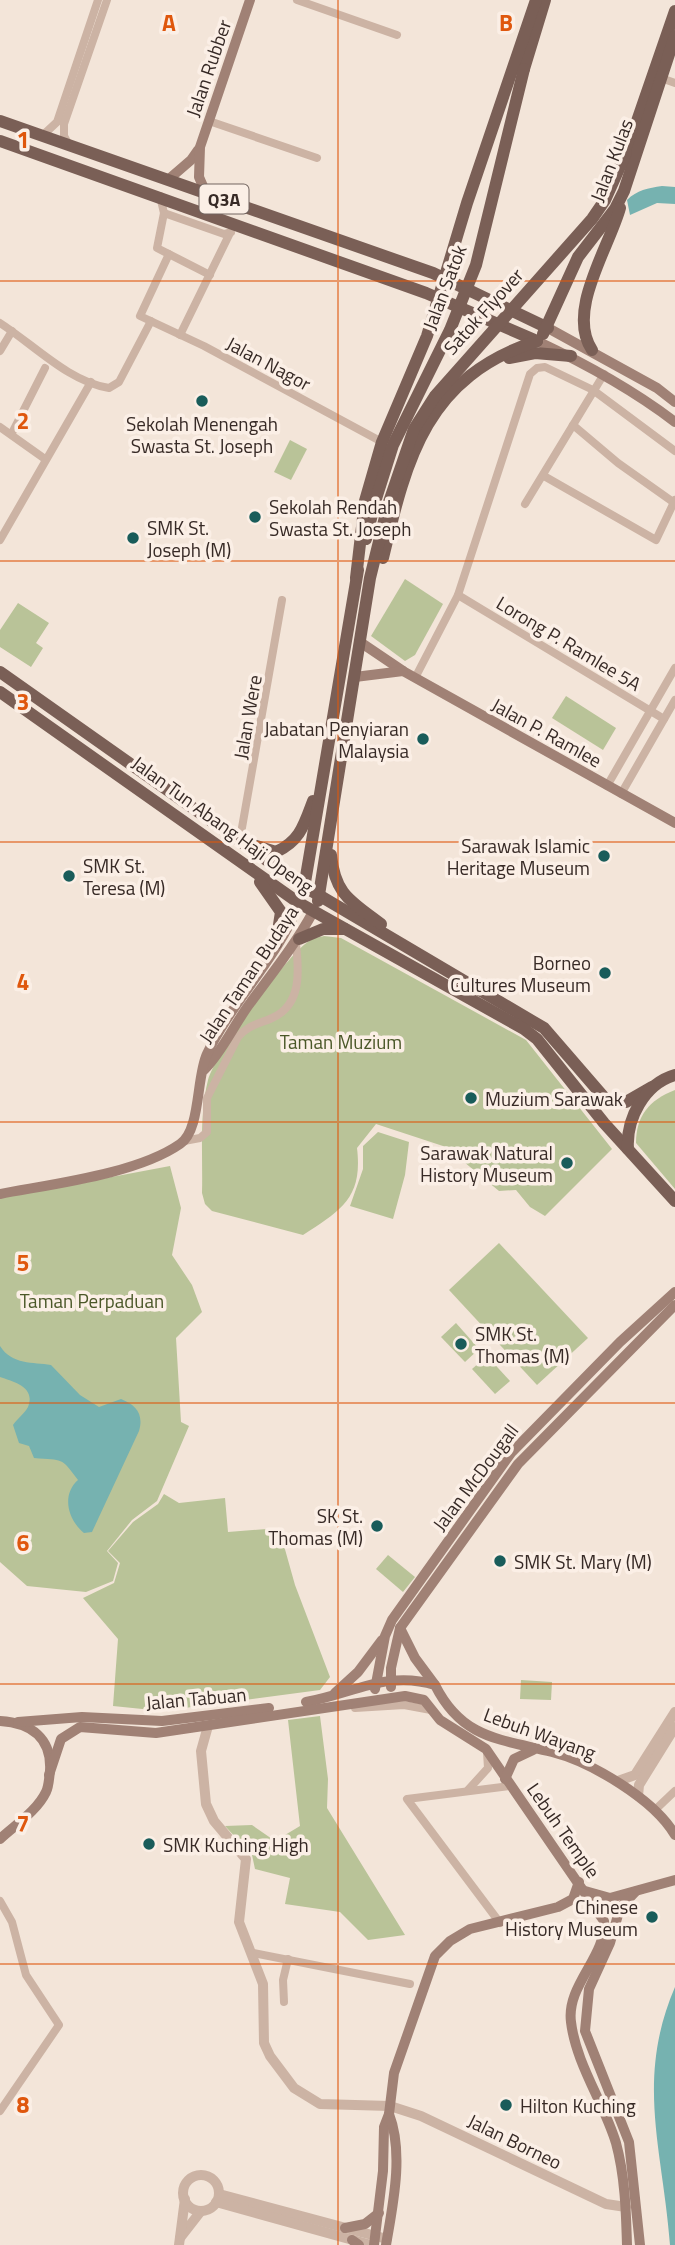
<svg xmlns="http://www.w3.org/2000/svg" width="675" height="2245" font-family="'Titillium Web',sans-serif">
<rect width="100%" height="100%" fill="#f3e5d9"/>
<g fill="#b9c398">
<polygon points="290,440 307,449 291,480 274,472"/>
<polygon points="405,579 443,604 415,655 405,661 371,636"/>
<polygon points="18,603 49,623 36,643 43,648 31,667 0,647 0,630"/>
<polygon points="566,696 616,728 603,750 552,718"/>
<path d="M324,936l17,2 185,102 86,109 -67,67 -15,-9 -14,-17 -17,1 -53,-44 -70,-23 -19,24c6,50 -16,62 -54,87l-91,-24 -7,-7 -3,-11c1,-37 -3,-78 6,-113 8,-28 77,-123 101,-139 4,-3 11,-4 15,-5z"/>
<path d="M675,1090v99l-39,-46c0,-27 13,-43 39,-53z"/>
<polygon points="378,1132 409,1142 405,1175 393,1219 350,1206 363,1169 363,1146"/>
<polygon points="170,1166 181,1208 172,1255 192,1285 202,1312 176,1338 181,1422 189,1426 157,1501 132,1520 107,1551 118,1563 113,1581 86,1592 27,1586 0,1562 0,1198"/>
<polygon points="499,1243 588,1338 537,1385 449,1290"/>
<polygon points="456,1323 479,1349 465,1362 441,1337"/>
<polygon points="487,1356 510,1381 495,1394 472,1369"/>
<polygon points="164,1494 179,1503 225,1498 228,1532 279,1528 295,1585 330,1677 320,1690 162,1711 113,1706 118,1639 83,1598 114,1583 120,1563 108,1551 133,1522 158,1504"/>
<polygon points="388,1555 415,1577 403,1592 376,1569"/>
<polygon points="521,1680 552,1682 551,1700 520,1699"/>
<polygon points="320,1716 328,1779 327,1808 405,1935 368,1940 340,1912 285,1904 290,1878 255,1869 252,1855 225,1826 252,1825 275,1841 300,1826 288,1720"/>
</g>
<g fill="#76b2b0">
<path d="M662,186l13,1v17l-18,-1 -27,12 -3,-15c10,-10 21,-12 35,-14z"/>
<path d="M0,1346c12,19 33,16 51,19l29,30 19,12 22,-8c15,6 23,15 18,32l-47,101 -8,1c-16,-13 -23,-38 -6,-53 -18,-24 -14,-19 -44,-22l-5,-12 -10,-3 -6,-18c4,-6 12,-12 15,-18 8,-20 -14,-25 -28,-30z"/>
<path d="M675,1987v258h-5c-7,-95 -35,-165 5,-258z"/>
</g>
<g fill="none" stroke-linecap="round" stroke-linejoin="round">
<g stroke="#ccb3a4" stroke-width="8">
<polyline points="297,0 397,35"/>
<polyline points="661,78 675,83"/>
<polyline points="209,121 317,158"/>
<polyline points="42,136 57,122 98,0"/>
<polyline points="69,145 64,136 64,124 107,0"/>
<polyline points="160,196 164,213 224,234 231,232"/>
<polyline points="164,213 157,248 210,275"/>
<polyline points="169,254 140,316 204,346 382,442"/>
<path d="M0,323c33,21 69,59 109,65l10,-6 32,-61"/>
<polyline points="180,335 230,233"/>
<polyline points="0,351 12,331"/>
<polyline points="573,425 618,463 673,502"/>
<polyline points="0,427 45,459"/>
<polyline points="12,433 45,368"/>
<polyline points="544,476 656,540 675,500"/>
<polyline points="525,504 604,374"/>
<polyline points="0,540 91,382"/>
<polyline points="458,595 664,719"/>
<polyline points="415,678 458,595 530,374 537,368 545,367 593,390 675,451"/>
<polyline points="607,786 675,668"/>
<polyline points="621,794 675,700"/>
<polyline points="240,839 282,600"/>
<path d="M184,1141l16,-3 7,-6v-34l31,-61c10,-12 21,-13 34,-19 30,-13 27,-47 24,-74"/>
<polyline points="355,1708 404,1705 431,1710"/>
<polyline points="468,1790 488,1768 487,1752"/>
<polyline points="656,1809 675,1791"/>
<polyline points="0,1901 12,1922 26,1975 59,2025 0,2111"/>
<polyline points="500,1923 407,1799 510,1786"/>
<polyline points="253,1953 410,1984"/>
<polyline points="284,2002 283,1980 288,1959"/>
</g>
<g stroke="#ccb3a4" stroke-width="10">
<polyline points="208,1726 201,1751 206,1804 214,1821 246,1859 239,1922 263,1984 264,2043 270,2056 294,2088 320,2104 390,2106 421,2116 606,2204 626,2207"/>
<polyline points="618,1781 635,1775 675,1712"/>
<polyline points="638,1796 639,1785 675,1727"/>
<circle cx="201" cy="2193" r="18"/>
<polyline points="219,2194 387,2239"/>
<polyline points="216,2202 371,2245"/>
<polyline points="180,2238 201,2211"/>
<polyline points="179,2245 185,2199"/>
</g>
<g stroke="#a08175" stroke-width="10">
<polyline points="169,179 191,160 198,150"/>
<polyline points="205,191 199,177 200,147 250,0"/>
<polyline points="548,328 657,388 675,402"/>
<path d="M537,341c49,23 95,48 138,81"/>
<polyline points="363,644 403,671 675,823"/>
<polyline points="355,677 403,671"/>
<path d="M204,1070c19,-19 30,-46 47,-68 22,-30 44,-57 62,-90"/>
<path d="M0,1194c52,-10 137,-20 180,-50 21,-14 16,-67 27,-90 25,-53 71,-96 92,-151"/>
<polyline points="400,1628 415,1658 435,1685"/>
<polyline points="391,1687 391,1668 400,1628 518,1464 675,1305"/>
<polyline points="375,1689 385,1636 392,1620 511,1453 620,1342 675,1292"/>
<polyline points="335,1693 358,1672 382,1640"/>
<path d="M306,1702c46,-8 81,-32 129,-17 27,54 65,54 117,67 39,10 102,47 123,83"/>
<path d="M0,1721c31,2 52,17 50,50 -1,7 -1,15 -4,21 -9,19 -31,33 -46,47"/>
<polyline points="18,1722 82,1717 162,1721 269,1708"/>
<path d="M49,1775l12,-36 19,-12 76,6 249,-37 19,4 16,20 46,29 118,172c3,35 -38,64 -33,101 5,42 33,81 45,121 9,33 10,68 11,102"/>
<polyline points="505,1779 514,1759 533,1750"/>
<polyline points="585,1891 610,1898 675,1880"/>
<polyline points="635,1892 620,1908 610,1943 589,1989 585,2031 629,2142 640,2245"/>
<polyline points="345,2228 365,2224 379,2213"/>
<polyline points="352,2240 359,2245"/>
<polyline points="374,2245 383,2171 384,2127 389,2114 394,2073 435,1956 450,1941 470,1929 558,1907 573,1899 579,1882"/>
<path d="M386,2245c7,-41 18,-92 3,-131"/>
</g>
<g stroke="#7a5f56" stroke-width="12">
<polyline points="524,69 545,0"/>
<polyline points="0,121 433,273 548,328"/>
<polyline points="0,141 426,293 537,341"/>
<polyline points="626,153 675,11"/>
<polyline points="543,334 578,257 615,209 624,191 675,36"/>
<path d="M592,350c-26,-39 17,-102 28,-142"/>
<polyline points="509,358 535,353 571,356"/>
<polyline points="366,539 375,502"/>
<path d="M383,558c24,-102 44,-181 154,-217"/>
<polyline points="356,578 365,501 382,442 427,336 467,203 536,0"/>
<polyline points="0,672 305,887 544,1028 608,1102 626,1102 652,1087"/>
<polyline points="0,692 299,903 524,1029 537,1039 604,1123 675,1201"/>
<path d="M253,845l23,7c24,-11 28,-27 37,-51"/>
<path d="M331,855c4,40 20,46 50,69"/>
<polyline points="260,882 281,912 276,944"/>
<polyline points="303,894 358,570"/>
<polyline points="318,901 370,578 388,505"/>
<polyline points="299,939 323,929 345,929"/>
<path d="M628,1149c-2,-30 16,-65 47,-74"/>
</g>
<g stroke="#7a5f56" stroke-width="12">
<polyline points="375,502 393,445 450,330 476,265 524,69"/>
<polyline points="388,505 414,429 435,396 592,219 605,200 626,153"/>
</g>
</g>
<path fill="none" stroke="#df570d" stroke-width="2" stroke-opacity="0.55" d="M338,0v2245M0,281h675M0,561h675M0,842h675M0,1122h675M0,1403h675M0,1684h675M0,1964h675"/>
<g fill="#195c5a" stroke="#fbefe6" stroke-width="2.5">
<circle cx="202" cy="401" r="7"/>
<circle cx="255" cy="517" r="7"/>
<circle cx="133" cy="538" r="7"/>
<circle cx="423" cy="739" r="7"/>
<circle cx="604" cy="856" r="7"/>
<circle cx="69" cy="876" r="7"/>
<circle cx="605" cy="973" r="7"/>
<circle cx="471" cy="1098" r="7"/>
<circle cx="567" cy="1163" r="7"/>
<circle cx="461" cy="1344" r="7"/>
<circle cx="377" cy="1526" r="7"/>
<circle cx="500" cy="1561" r="7"/>
<circle cx="149" cy="1844" r="7"/>
<circle cx="652" cy="1917" r="7"/>
<circle cx="506" cy="2105" r="7"/>
</g>
<g text-anchor="middle" dominant-baseline="central" stroke-width="7" stroke-linejoin="round" paint-order="stroke">
<rect fill="#fbefe6" stroke="#726560" stroke-width="2" x="199.5" y="184.5" width="49" height="29" rx="5"/>
<g font-size="18" font-weight="bold" fill="#372a26">
<text x="224" y="199">Q3A</text>
</g>
<g font-size="19" fill="#372a26" stroke="#fbefe6">
<text transform="translate(208 68) rotate(-71)">Jalan Rubber</text>
<text transform="translate(611 160) rotate(-69)">Jalan Kulas</text>
<text transform="translate(444 287) rotate(-69)">Jalan Satok</text>
<text transform="translate(483 311) rotate(-48)">Satok Flyover</text>
<text transform="translate(269 363) rotate(28)">Jalan Nagor</text>
<text transform="translate(569 643) rotate(31)">Lorong P. Ramlee 5A</text>
<text transform="translate(247 717) rotate(-80)">Jalan Were</text>
<text transform="translate(547 732) rotate(29)">Jalan P. Ramlee</text>
<text transform="translate(223 824) rotate(36)">Jalan Tun Abang Haji Openg</text>
<text transform="translate(248 974) rotate(-56)">Jalan Taman Budaya</text>
<text transform="translate(475 1477) rotate(-53)">Jalan McDougall</text>
<text transform="translate(196 1698) rotate(-5)">Jalan Tabuan</text>
<text transform="translate(540 1733) rotate(20)">Lebuh Wayang</text>
<text transform="translate(564 1830) rotate(55)">Lebuh Temple</text>
<text transform="translate(515 2141) rotate(26)">Jalan Borneo</text>
</g>
<g font-size="19" fill="#372a26" stroke="#fbefe6" text-anchor="start">
<text x="202" y="423" text-anchor="middle">Sekolah Menengah<tspan x="202" dy="22">Swasta St. Joseph</tspan></text>
<text x="269" y="506">Sekolah Rendah<tspan x="269" dy="22">Swasta St. Joseph</tspan></text>
<text x="147" y="527">SMK St.<tspan x="147" dy="22">Joseph (M)</tspan></text>
<text x="409" y="728" text-anchor="end">Jabatan Penyiaran<tspan x="409" dy="22">Malaysia</tspan></text>
<text x="590" y="845" text-anchor="end">Sarawak Islamic<tspan x="590" dy="22">Heritage Museum</tspan></text>
<text x="83" y="865">SMK St.<tspan x="83" dy="22">Teresa (M)</tspan></text>
<text x="591" y="962" text-anchor="end">Borneo<tspan x="591" dy="22">Cultures Museum</tspan></text>
<text x="485" y="1098">Muzium Sarawak</text>
<text x="553" y="1152" text-anchor="end">Sarawak Natural<tspan x="553" dy="22">History Museum</tspan></text>
<text x="475" y="1333">SMK St.<tspan x="475" dy="22">Thomas (M)</tspan></text>
<text x="363" y="1515" text-anchor="end">SK St.<tspan x="363" dy="22">Thomas (M)</tspan></text>
<text x="514" y="1561">SMK St. Mary (M)</text>
<text x="163" y="1844">SMK Kuching High</text>
<text x="638" y="1906" text-anchor="end">Chinese<tspan x="638" dy="22">History Museum</tspan></text>
<text x="520" y="2105">Hilton Kuching</text>
</g>
<g font-size="19" fill="#4a5728" stroke="#fbefe6">
<text x="341" y="1041">Taman Muzium</text>
<text x="92" y="1300">Taman Perpaduan</text>
</g>
</g>
<g font-size="23" text-anchor="middle" font-weight="bold" fill="#df570d" stroke="#fbefe6" stroke-width="7" stroke-linejoin="round" paint-order="stroke">
<text x="169" y="31">A</text>
<text x="506" y="31">B</text>
<text x="23" y="148">1</text>
<text x="23" y="429">2</text>
<text x="23" y="710">3</text>
<text x="23" y="990">4</text>
<text x="23" y="1271">5</text>
<text x="23" y="1551">6</text>
<text x="23" y="1832">7</text>
<text x="23" y="2113">8</text>
</g>
</svg>
